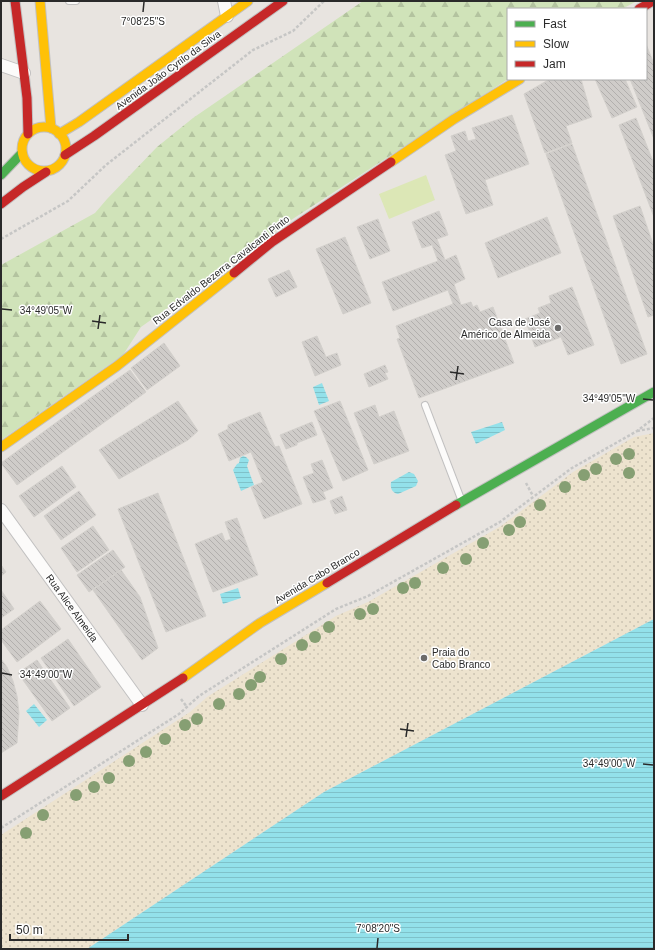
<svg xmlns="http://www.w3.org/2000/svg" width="655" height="950" font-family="Arial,sans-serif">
<defs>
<pattern id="forest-firs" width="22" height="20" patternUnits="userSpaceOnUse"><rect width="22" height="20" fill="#d0e3b9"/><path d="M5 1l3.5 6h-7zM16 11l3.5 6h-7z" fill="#b3c39f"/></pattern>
<pattern id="sand-dots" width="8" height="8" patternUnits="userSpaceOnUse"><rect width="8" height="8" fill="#ede3ce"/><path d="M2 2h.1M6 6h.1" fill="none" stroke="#cbc3b1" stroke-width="1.8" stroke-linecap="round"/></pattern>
<pattern id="water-rules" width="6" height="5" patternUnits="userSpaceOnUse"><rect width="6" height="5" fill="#93e1ea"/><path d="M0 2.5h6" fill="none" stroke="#7fc1c9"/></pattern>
<pattern id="building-back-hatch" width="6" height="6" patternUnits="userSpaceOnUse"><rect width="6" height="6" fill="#cfccc9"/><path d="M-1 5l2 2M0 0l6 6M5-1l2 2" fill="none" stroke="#b2afad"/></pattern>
</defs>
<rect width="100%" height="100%" fill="#e8e4e0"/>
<polygon fill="url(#forest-firs)" points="363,1 637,1 622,9 508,9 508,79 288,222 141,327 123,355 1,440 1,265 95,213 107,199 157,147 193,118"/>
<polygon fill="url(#sand-dots)" points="654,433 654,619 324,792 87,949 1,949 1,835 190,712 207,697 336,616 368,602 501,526 573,472 634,437"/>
<polygon fill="#dce7b6" points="426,175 435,200 389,219 379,194"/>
<g fill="url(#water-rules)">
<polygon points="322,383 329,401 319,405 313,387"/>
<polygon points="502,422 505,430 476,444 471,432"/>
<polygon points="243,456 246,457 249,460 247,466 254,485 241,491 233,470 237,464 239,463 240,458"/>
<path d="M409,472l5,2 4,7 -2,5 -18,8c-6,-1 -8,-6 -7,-12z"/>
<polygon points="238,588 241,598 223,604 220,594"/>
<polygon points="654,619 654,949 87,949 324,792"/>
<polygon points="34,704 47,720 39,727 26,711"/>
</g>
<g fill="url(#building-back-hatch)" stroke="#d3d0cc">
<polygon points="646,44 654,64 654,139 630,79 646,79"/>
<polygon points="550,79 581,79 592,117 566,126 572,143 545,153 524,94"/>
<polygon points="595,79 625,79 637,107 612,118"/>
<polygon points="512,115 529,164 485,180 493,205 466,214 445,155 456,151 451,136 465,131 468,141 476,139 472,128"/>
<polygon points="636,118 654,164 654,217 619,125"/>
<polygon points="572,144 647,354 621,364 546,154"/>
<polygon points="640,206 654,247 654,315 648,317 613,216"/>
<polygon points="439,211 448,235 437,239 445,260 456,255 465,279 454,284 461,305 471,302 473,307 477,305 480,312 493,307 514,363 419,398 397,339 400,338 396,326 453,304 448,290 393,311 382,282 438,261 432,245 422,248 412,222"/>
<polygon points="547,217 561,253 498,278 485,243"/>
<polygon points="378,219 390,251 370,259 357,227"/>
<polygon points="345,237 371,303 343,314 316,249"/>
<polygon points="289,270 297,287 276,297 268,279"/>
<polygon points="572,287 594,345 568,355 561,337 535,347 525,319 540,313 538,308 551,303 549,296"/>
<polygon points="317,336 326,357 337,353 341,365 315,376 302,342"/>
<polygon points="164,343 180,366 147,390 131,368"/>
<polygon points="385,365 388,372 385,373 388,379 369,387 364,374"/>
<polygon points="130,370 146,392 88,434 72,411"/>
<polygon points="178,401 198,431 188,440 119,479 99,450"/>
<polygon points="340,401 368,470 343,481 314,411"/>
<polygon points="375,405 379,417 394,411 409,451 374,464 354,413"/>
<polygon points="72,411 88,434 17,485 1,463"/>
<polygon points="260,412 275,447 279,446 302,504 264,519 251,487 263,482 251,452 229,461 218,434 228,429 228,425"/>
<polygon points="312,422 317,435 297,443 297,445 286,449 280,435"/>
<polygon points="322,460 333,488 323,492 326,499 313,503 303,477 314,473 311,464"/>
<polygon points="62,466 76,487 34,517 19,496"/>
<polygon points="79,491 96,515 61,540 44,516"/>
<polygon points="158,493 206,616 166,632 118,509"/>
<polygon points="342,496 347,510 335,514 330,501"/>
<polygon points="237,518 258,575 213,592 195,544 222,533 225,541 231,539 225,522"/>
<polygon points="93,526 109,550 77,572 61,548"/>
<polygon points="113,550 125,567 89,592 77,575"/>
<polygon points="1,565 6,572 1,576"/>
<polygon points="121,570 140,597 158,648 142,660 93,590"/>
<polygon points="1,590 14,609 1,618"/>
<polygon points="40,601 61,629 17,662 1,640 1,630"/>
<polygon points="68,639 101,687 74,706 41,658"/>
<polygon points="1,659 7,667 13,681 17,696 19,713 17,743 1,753"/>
<polygon points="37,660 70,708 52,721 18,673"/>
</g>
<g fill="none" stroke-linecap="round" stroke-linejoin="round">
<g stroke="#c2c1c1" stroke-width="8">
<g id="lane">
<polyline points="69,1 76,1"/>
<polyline points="425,405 461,499"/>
</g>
</g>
<g stroke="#c2c1c1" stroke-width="14">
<g id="street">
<polyline points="224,1 227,16"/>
<polyline points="1,65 24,73"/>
<polyline points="1,510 142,705"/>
</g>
</g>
<g stroke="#c2c1c1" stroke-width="11">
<g id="fast">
<polyline points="1,175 22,153"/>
<polyline points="456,505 654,392"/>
</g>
</g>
<g stroke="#c2c1c1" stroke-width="11">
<g id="slow">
<polyline points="40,1 51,128"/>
<circle cx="44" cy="149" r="22"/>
<polyline points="59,134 79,122 248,1"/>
<polyline points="391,162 454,119 520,79"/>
<polyline points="1,447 117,366 234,273"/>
<polyline points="183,678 260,623 327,583"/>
</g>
</g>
<g stroke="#c2c1c1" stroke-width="11">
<g id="jam">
<polyline points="15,1 27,98 28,134"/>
<polyline points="639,9 653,1"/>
<polyline points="65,155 94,136 283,1"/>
<polyline points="1,204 23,187 46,172"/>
<polyline points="234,273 272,242 391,162"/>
<polyline points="327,583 456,505"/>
<polyline points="1,796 183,678"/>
</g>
</g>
<g stroke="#c6c6c5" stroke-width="2.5" stroke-dasharray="3 2" stroke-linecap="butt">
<polyline points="1,239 68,201 106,165 253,50 293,31 324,1"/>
<polyline points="637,431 654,428"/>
<polyline points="526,483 533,496"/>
<polyline points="181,699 187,707"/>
<polyline points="1,828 179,714 199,696 336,609 368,596 500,522 572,468 637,431 654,418"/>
</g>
<use href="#lane" stroke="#fcfbfa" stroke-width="6"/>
<use href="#street" stroke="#fcfbfa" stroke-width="12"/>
<use href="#fast" stroke="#4caf50" stroke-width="9"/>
<use href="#slow" stroke="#ffc107" stroke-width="9"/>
<use href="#jam" stroke="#c62828" stroke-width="9"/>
</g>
<g fill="#869f73">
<circle cx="629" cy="454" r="6"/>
<circle cx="616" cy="459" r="6"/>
<circle cx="596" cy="469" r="6"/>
<circle cx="629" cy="473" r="6"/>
<circle cx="584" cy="475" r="6"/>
<circle cx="565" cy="487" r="6"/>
<circle cx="540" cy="505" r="6"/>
<circle cx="520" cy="522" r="6"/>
<circle cx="509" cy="530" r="6"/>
<circle cx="483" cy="543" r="6"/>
<circle cx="466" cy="559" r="6"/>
<circle cx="443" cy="568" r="6"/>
<circle cx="415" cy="583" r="6"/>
<circle cx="403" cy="588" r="6"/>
<circle cx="373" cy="609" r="6"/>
<circle cx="360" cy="614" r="6"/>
<circle cx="329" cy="627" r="6"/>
<circle cx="315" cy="637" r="6"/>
<circle cx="302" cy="645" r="6"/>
<circle cx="281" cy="659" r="6"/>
<circle cx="260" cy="677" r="6"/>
<circle cx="251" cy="685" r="6"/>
<circle cx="239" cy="694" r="6"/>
<circle cx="219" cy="704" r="6"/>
<circle cx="197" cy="719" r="6"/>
<circle cx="185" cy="725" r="6"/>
<circle cx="165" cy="739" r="6"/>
<circle cx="146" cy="752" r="6"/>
<circle cx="129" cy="761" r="6"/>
<circle cx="109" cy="778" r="6"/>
<circle cx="94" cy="787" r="6"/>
<circle cx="76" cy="795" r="6"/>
<circle cx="43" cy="815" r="6"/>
<circle cx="26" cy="833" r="6"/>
</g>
<path fill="none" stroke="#2a2a2a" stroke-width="1.5" d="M143,12l1,-10M2,309l10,1M92,321l14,2M98,329l2,-14M450,372l14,2M456,380l2,-14M643,399l10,1M2,673l10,2M400,729l14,2M406,737l2,-14M643,764l10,1M377,948l1,-10"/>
<g fill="#6c6b6a" stroke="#fff" stroke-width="1.5">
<circle cx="558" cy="328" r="4"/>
<circle cx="424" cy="658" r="4"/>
</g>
<g text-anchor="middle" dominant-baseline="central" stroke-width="3" stroke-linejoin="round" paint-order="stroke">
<g font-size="10" fill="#2a2a2a" stroke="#fff">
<text transform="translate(168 70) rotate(-36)">Avenida João Cyrilo da Silva</text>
<text transform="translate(221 270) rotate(-38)">Rua Edvaldo Bezerra Cavalcanti Pinto</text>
<text transform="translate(317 576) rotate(-31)">Avenida Cabo Branco</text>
<text transform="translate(72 608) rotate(54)">Rua Alice Almeida</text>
</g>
<g font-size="10" fill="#2a2a2a" stroke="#fff" text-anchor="end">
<text x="550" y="322">Casa de José<tspan x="550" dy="12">Américo de Almeida</tspan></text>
<text x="432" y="652" text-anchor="start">Praia do<tspan x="432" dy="12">Cabo Branco</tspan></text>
</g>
</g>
<g font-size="10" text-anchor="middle" fill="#2a2a2a" stroke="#fff" stroke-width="3" stroke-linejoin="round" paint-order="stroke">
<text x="143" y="25">7°08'25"S</text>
<text x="46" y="314">34°49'05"W</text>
<text x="609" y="402">34°49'05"W</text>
<text x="46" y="678">34°49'00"W</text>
<text x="609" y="767">34°49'00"W</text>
<text x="378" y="932">7°08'20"S</text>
</g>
<rect width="655" height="950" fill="none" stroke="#2a2a2a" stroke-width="4"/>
<rect x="507" y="8" width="140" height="72" fill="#ffffff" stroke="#aaaaaa"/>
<rect x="515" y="21" width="20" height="6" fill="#4caf50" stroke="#aaaaaa"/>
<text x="543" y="28" font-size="12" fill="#2a2a2a">Fast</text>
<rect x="515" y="41" width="20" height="6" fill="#ffc107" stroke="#aaaaaa"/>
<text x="543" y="48" font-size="12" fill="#2a2a2a">Slow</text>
<rect x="515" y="61" width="20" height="6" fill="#c62828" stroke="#aaaaaa"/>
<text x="543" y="68" font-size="12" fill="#2a2a2a">Jam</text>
<path d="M10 934v6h118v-6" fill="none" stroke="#2a2a2a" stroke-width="2"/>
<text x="16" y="934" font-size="12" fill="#2a2a2a" stroke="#ffffff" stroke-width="3" paint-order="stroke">50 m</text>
</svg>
